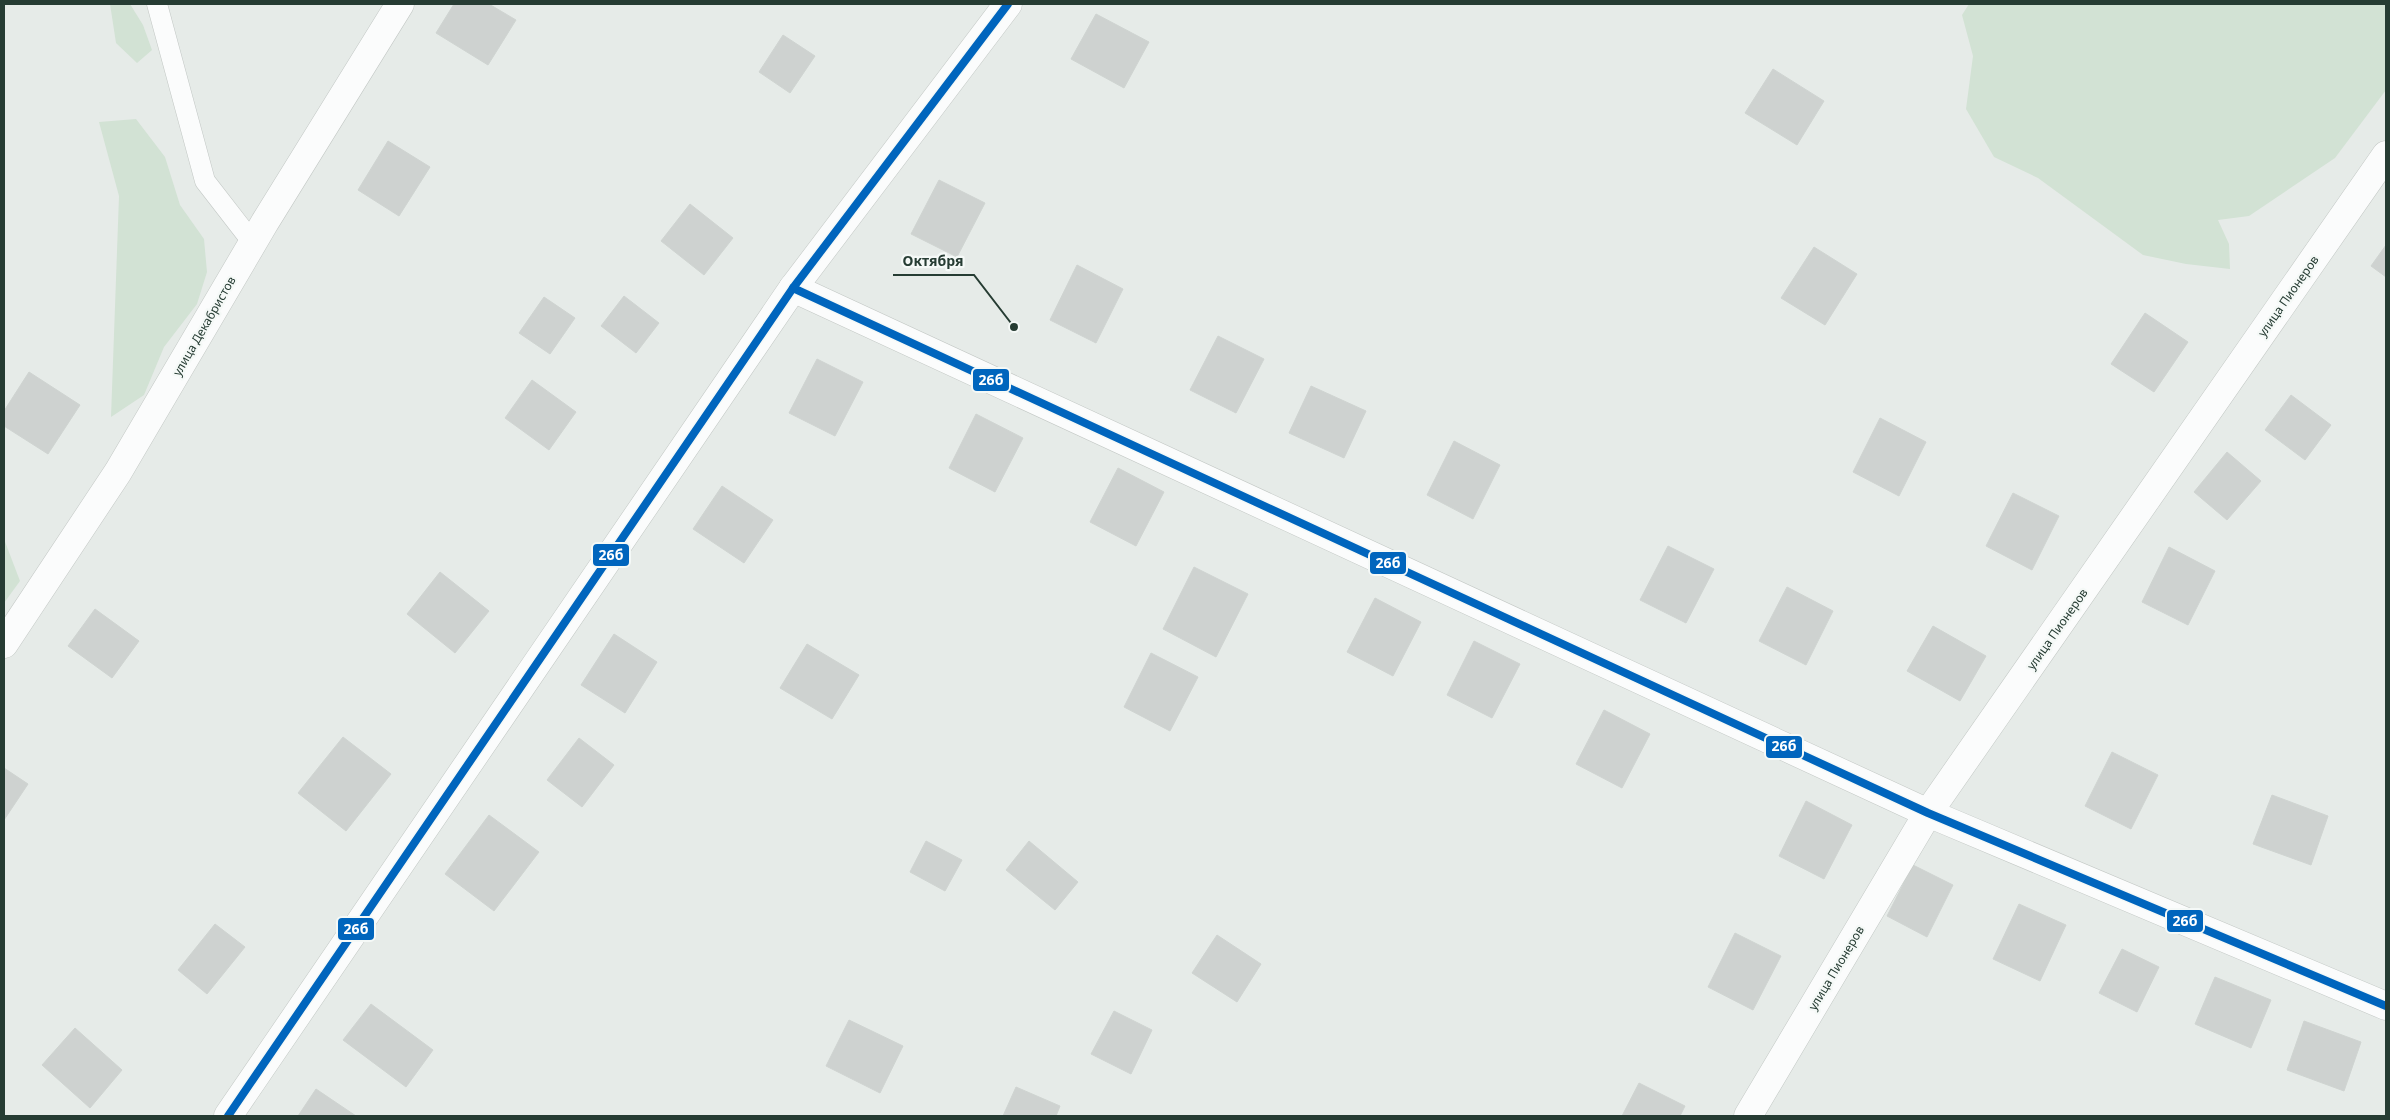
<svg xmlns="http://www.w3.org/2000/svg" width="2390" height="1120" font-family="'Noto Sans',sans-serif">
<rect width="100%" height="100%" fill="#e6ebe8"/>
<g fill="#d2e2d4">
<polygon points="110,4 130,4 143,25 152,50 137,63 116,43"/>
<polygon points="1969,4 2386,4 2386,90 2335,158 2249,216 2218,220 2229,244 2230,269 2186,264 2143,255 2038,178 1994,157 1966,109 1973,56 1962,15"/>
<polygon points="136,119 165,157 180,205 204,239 207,272 197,304 164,347 144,395 111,417 119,196 99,122"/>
<polygon points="4,539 20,581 4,603"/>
</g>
<g fill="#ced2d0" stroke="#cfd4d1">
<polygon points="454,4 489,4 516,20 488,65 436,33"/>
<polygon points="1096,14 1149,42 1124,88 1071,59"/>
<polygon points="783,35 815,56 790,93 759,72"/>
<polygon points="1773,69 1824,101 1797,145 1745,113"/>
<polygon points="388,141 430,167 399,216 358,190"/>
<polygon points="939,180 985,203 957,257 911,234"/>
<polygon points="690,204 733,238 704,275 661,241"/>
<polygon points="2386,245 2386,277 2371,266"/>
<polygon points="1814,247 1857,274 1825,325 1781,298"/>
<polygon points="1077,265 1123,289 1096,343 1050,320"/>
<polygon points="624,296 659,323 636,353 601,326"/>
<polygon points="544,297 575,318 550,354 519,333"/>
<polygon points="2145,313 2188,342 2154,392 2111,364"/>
<polygon points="1218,336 1264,359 1236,413 1190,390"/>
<polygon points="817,359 863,382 835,436 789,413"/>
<polygon points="29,372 80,405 48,454 4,426 4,411"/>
<polygon points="532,380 576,412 549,450 505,418"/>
<polygon points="1311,386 1366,411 1344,458 1289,433"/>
<polygon points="2291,395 2331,425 2305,460 2265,430"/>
<polygon points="976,414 1023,438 995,492 949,468"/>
<polygon points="1880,418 1926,442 1899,496 1853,472"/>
<polygon points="1454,441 1500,465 1473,519 1427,495"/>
<polygon points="2227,452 2261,481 2227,520 2194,492"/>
<polygon points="1118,468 1164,492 1136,546 1090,522"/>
<polygon points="722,486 773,520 744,563 693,529"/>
<polygon points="2013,493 2059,516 2032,570 1986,546"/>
<polygon points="1668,546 1714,569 1686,623 1640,600"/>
<polygon points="2169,547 2215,571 2188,625 2142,602"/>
<polygon points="1194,567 1248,594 1216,657 1163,629"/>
<polygon points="440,572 489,611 455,653 407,614"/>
<polygon points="1787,587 1833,611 1806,665 1759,641"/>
<polygon points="1375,598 1421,622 1393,676 1347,652"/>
<polygon points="95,609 139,641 112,678 68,646"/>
<polygon points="1933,626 1986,656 1960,701 1907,671"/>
<polygon points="614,634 657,662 625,713 581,685"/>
<polygon points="1474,641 1520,664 1492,718 1447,695"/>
<polygon points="807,644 859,675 832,719 780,688"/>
<polygon points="1151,653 1198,677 1170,731 1124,707"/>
<polygon points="1604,710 1650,734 1622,788 1576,764"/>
<polygon points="343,737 391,774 346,831 298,793"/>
<polygon points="579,738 614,765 582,807 547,780"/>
<polygon points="2112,752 2158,775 2131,829 2085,806"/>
<polygon points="4,768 28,784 4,820"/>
<polygon points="2272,795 2328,816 2311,865 2253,844"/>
<polygon points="1806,801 1852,825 1824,879 1779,856"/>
<polygon points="489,815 539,852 494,911 445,874"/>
<polygon points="926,841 962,860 945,891 910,872"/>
<polygon points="1029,841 1078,882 1055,910 1006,870"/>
<polygon points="1913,865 1953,885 1927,937 1887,916"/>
<polygon points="2019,904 2066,925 2040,981 1993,959"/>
<polygon points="215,924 245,947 207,994 178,970"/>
<polygon points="1735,933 1781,956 1753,1010 1708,987"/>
<polygon points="1217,935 1261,964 1237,1002 1192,973"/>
<polygon points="2122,949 2159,967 2137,1012 2099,993"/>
<polygon points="2215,977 2271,1000 2251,1048 2195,1024"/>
<polygon points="371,1004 433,1050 406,1087 343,1040"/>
<polygon points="1114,1011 1152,1030 1131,1074 1091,1054"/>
<polygon points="849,1020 903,1046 880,1093 826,1066"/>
<polygon points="2304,1021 2361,1042 2344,1091 2287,1070"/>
<polygon points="75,1028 122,1070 90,1108 42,1065"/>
<polygon points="1639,1083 1685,1106 1680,1116 1622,1116"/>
<polygon points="1016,1087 1060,1106 1056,1116 1003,1116"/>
<polygon points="316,1089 356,1116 298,1116"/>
</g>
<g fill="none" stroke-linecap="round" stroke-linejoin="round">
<g stroke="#c3c8c5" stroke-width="21">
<polyline id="service" points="157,4 205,181 253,243"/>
</g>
<g stroke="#c3c8c5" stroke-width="29">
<g id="minor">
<polyline points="793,288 1928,813 2386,1006"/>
<polyline points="4,644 118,472 265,222 400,4"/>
<polyline points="228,1116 793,288 1008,4"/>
<polyline points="1748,1116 1928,813 2386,155"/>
</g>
</g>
<use href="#service" stroke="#fbfcfc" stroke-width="20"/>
<use href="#minor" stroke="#fbfcfc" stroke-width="28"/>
<g stroke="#f5f9f7" stroke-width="11">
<g id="bus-1">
<polyline points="793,288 1928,813 2386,1006"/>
<polyline points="228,1116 793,288 1008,4"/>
</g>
</g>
<use href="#bus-1" stroke="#0065bd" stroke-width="8"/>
</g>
<g text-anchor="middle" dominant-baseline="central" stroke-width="4.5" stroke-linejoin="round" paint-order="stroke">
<g font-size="12" fill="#263c33" stroke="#f5f9f7">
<text transform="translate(2288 296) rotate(-55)">улица Пионеров</text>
<text transform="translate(204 326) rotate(-60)">улица Декабристов</text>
<text transform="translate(2057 629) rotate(-55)">улица Пионеров</text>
<text transform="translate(1836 968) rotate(-59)">улица Пионеров</text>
</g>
</g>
<path fill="none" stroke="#263c33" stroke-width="2" d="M1014 327L974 275H893"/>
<circle fill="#263c33" stroke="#f5f9f7" stroke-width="2" cx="1014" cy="327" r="5"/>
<g font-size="14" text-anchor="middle" font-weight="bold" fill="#263c33" stroke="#f5f9f7" stroke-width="4.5" stroke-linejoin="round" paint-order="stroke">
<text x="933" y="266">Октября</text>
</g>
<g stroke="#f5f9f7" stroke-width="2">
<rect x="972" y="368" width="38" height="24" rx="5" fill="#0065bd"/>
<rect x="592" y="543" width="38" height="24" rx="5" fill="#0065bd"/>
<rect x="1369" y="551" width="38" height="24" rx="5" fill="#0065bd"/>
<rect x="1765" y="735" width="38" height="24" rx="5" fill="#0065bd"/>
<rect x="2166" y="909" width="38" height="24" rx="5" fill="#0065bd"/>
<rect x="337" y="917" width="38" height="24" rx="5" fill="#0065bd"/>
</g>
<g font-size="14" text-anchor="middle" font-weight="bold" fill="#fff">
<text x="991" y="385">26б</text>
<text x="611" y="560">26б</text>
<text x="1388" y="568">26б</text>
<text x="1784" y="751">26б</text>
<text x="2185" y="926">26б</text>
<text x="356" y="934">26б</text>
</g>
<rect width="2390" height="1120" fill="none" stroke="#263c33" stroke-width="10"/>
</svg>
